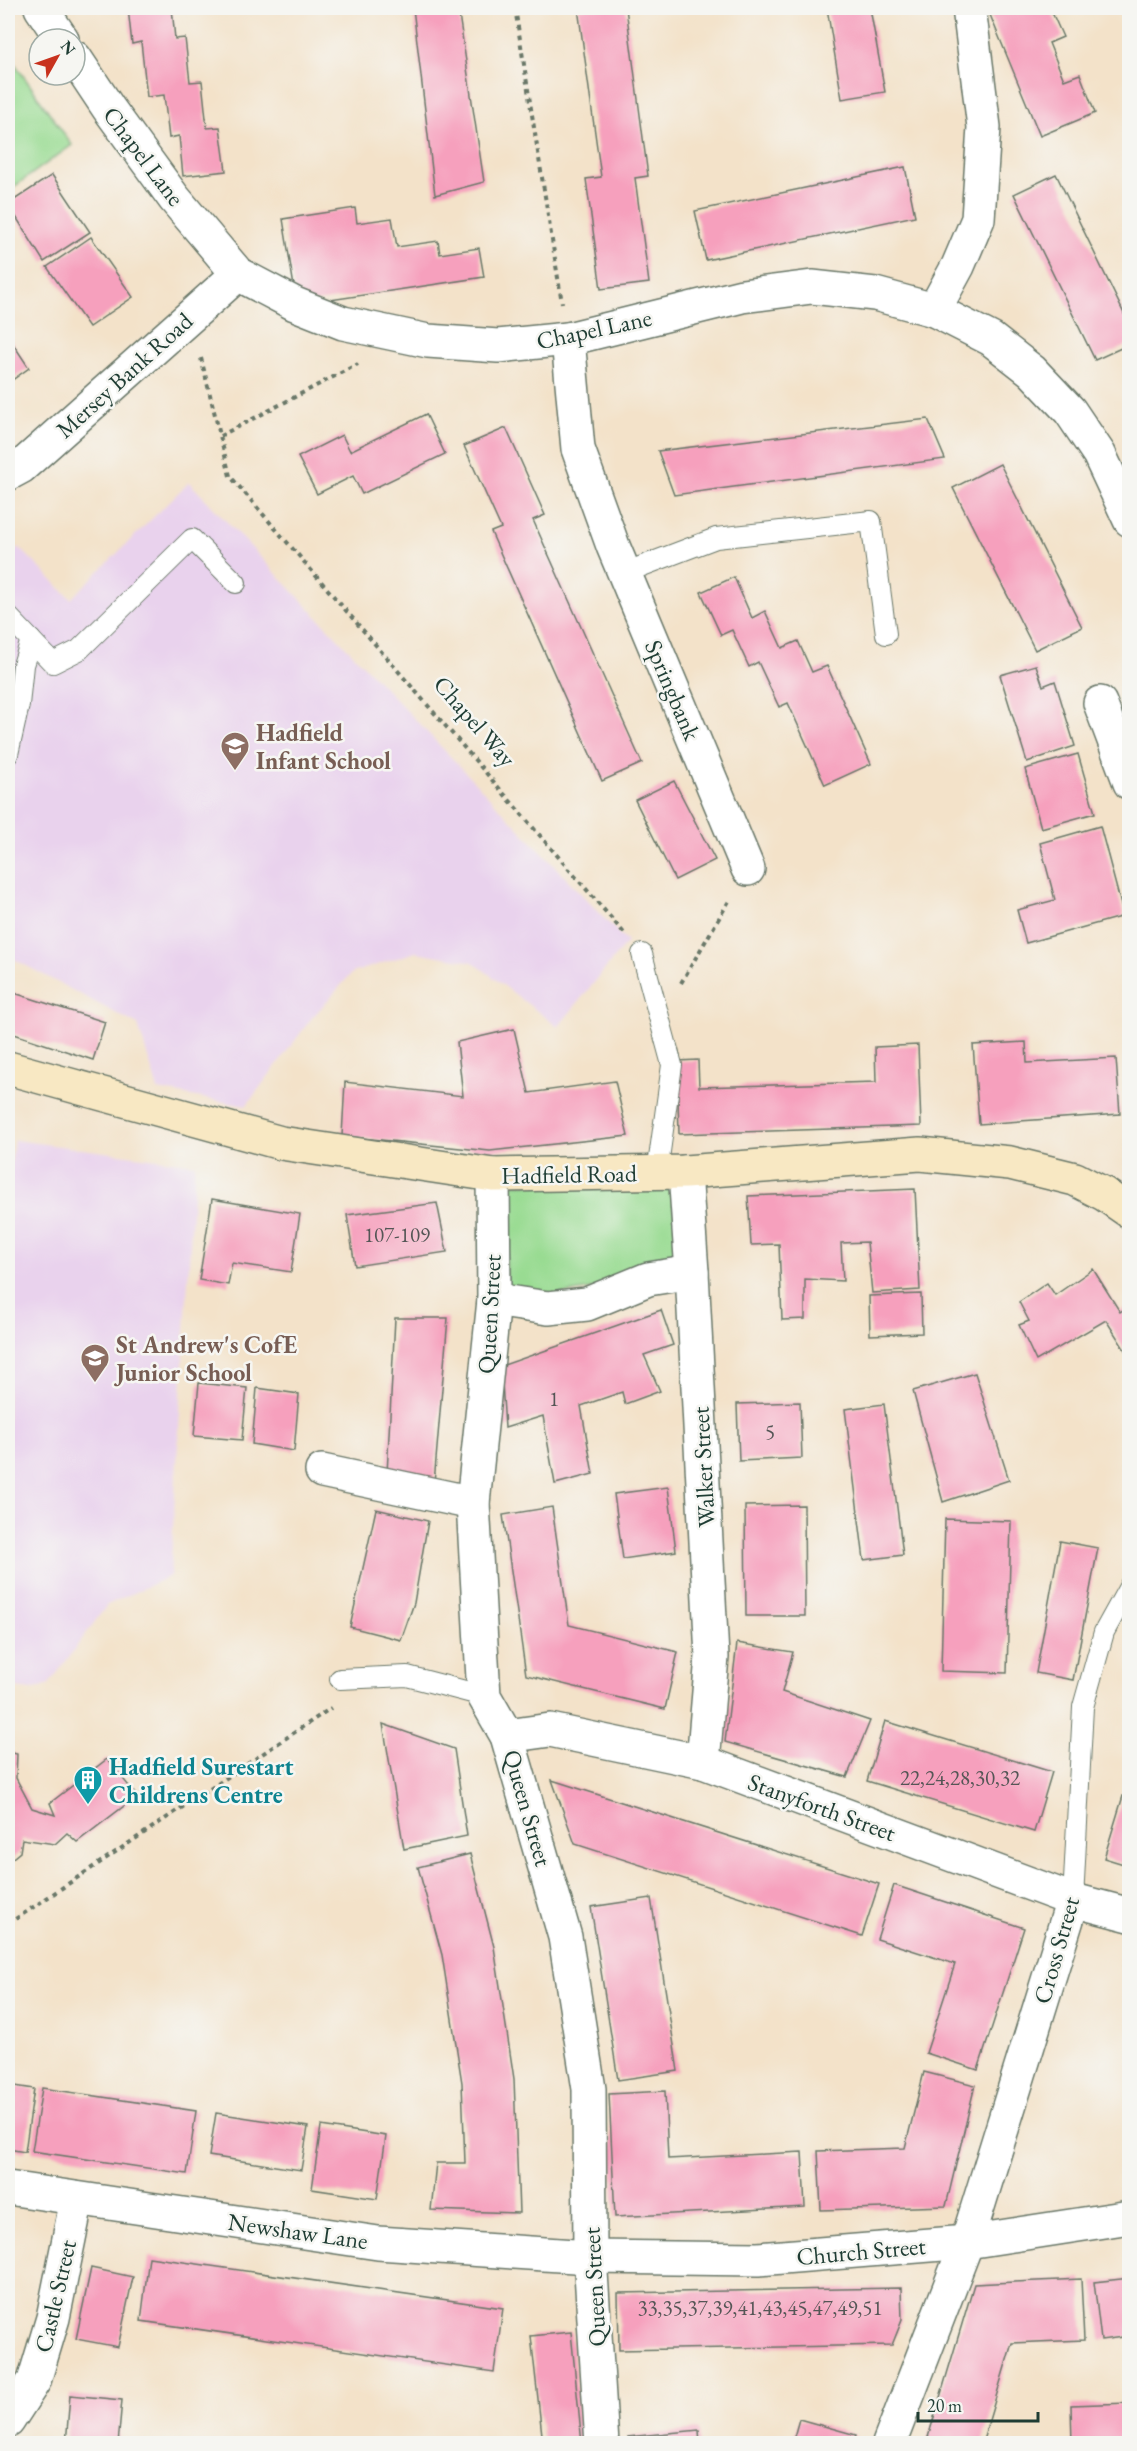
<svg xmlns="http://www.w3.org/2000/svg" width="1137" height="2451" font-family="'EB Garamond',serif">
<rect width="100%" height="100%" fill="#f6f6f2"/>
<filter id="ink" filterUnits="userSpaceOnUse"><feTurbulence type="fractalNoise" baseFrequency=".0167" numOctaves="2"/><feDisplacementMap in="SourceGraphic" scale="12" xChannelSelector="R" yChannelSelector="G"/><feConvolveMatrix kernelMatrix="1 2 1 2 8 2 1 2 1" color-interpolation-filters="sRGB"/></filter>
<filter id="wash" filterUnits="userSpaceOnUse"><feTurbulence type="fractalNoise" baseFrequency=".008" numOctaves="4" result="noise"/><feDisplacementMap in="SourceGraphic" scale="24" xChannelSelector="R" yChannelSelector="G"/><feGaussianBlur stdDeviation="1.35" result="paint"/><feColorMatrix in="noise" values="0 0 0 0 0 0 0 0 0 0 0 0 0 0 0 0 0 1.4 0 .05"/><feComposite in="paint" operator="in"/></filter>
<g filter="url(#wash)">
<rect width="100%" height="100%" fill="#f3e2c9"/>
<g fill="#e9d2ed">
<polygon points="189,482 627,942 558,1027 473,962 416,952 352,973 311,1019 246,1106 158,1090 138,1025 8,956 8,557 19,547 71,599"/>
<polygon points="14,1140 195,1164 170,1576 107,1605 49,1684 32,1690 8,1687 8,1191"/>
</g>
<g fill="#99db92" stroke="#5c8c63" stroke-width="1.5">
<polygon points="8,54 72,145 8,191"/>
<polygon points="672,1182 679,1261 592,1289 556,1295 507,1291 504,1184"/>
</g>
<g id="blocks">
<g fill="#f6a0bd">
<polygon points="128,8 172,8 175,39 185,38 190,82 202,81 207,128 220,127 226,171 183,176 179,136 169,138 164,95 147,97 141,42 132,44"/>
<polygon points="413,8 458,8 484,182 435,195"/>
<polygon points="578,8 626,8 648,176 635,178 649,283 601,289 586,179 601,177"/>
<polygon points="827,8 870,8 885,92 842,99"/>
<polygon points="994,8 1050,8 1063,37 1049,43 1064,80 1080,74 1095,113 1040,136 988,10"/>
<polygon points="905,167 915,216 706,260 695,211"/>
<polygon points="1056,174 1130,326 1130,344 1095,360 1014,194"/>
<polygon points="52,175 90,232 44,262 8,204"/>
<polygon points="355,208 357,223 392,218 397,247 438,241 440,254 479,248 484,277 297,305 283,219"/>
<polygon points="91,237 133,297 89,327 47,267"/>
<polygon points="8,336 29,368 8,383"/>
<polygon points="426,414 445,454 362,494 353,476 317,494 298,457 342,435 350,451"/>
<polygon points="928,419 945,459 674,495 658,451"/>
<polygon points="506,428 545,515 533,520 642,763 602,781 491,532 501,528 464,446"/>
<polygon points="1000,464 1082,627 1035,650 953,488"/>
<polygon points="734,577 752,618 765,611 782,648 798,641 812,672 827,666 871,764 825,785 788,703 779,707 758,662 749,667 732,630 721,635 701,592"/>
<polygon points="1036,665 1043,686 1055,681 1075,746 1027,762 1000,675"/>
<polygon points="1078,754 1095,813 1041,828 1025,769"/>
<polygon points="674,781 715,860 675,880 635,800"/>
<polygon points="1100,826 1124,916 1026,943 1017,910 1055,900 1040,843"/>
<polygon points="8,991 105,1022 93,1060 8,1032"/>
<polygon points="514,1029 529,1093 615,1081 628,1136 490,1151 342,1136 345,1082 463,1096 457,1042"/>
<polygon points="1026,1042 1027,1063 1116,1058 1120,1114 979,1124 973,1045"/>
<polygon points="918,1045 921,1126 679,1134 677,1061 698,1060 699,1087 876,1082 875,1047"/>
<polygon points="915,1189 920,1290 872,1293 867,1242 841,1243 843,1281 805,1279 805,1319 782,1320 779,1244 751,1245 748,1196"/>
<polygon points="212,1199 300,1214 291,1272 232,1263 228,1285 199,1280"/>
<polygon points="437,1203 447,1252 355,1266 347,1215"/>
<polygon points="1093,1269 1120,1312 1130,1305 1130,1358 1106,1320 1036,1361 1019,1325 1029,1321 1019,1302 1047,1283 1055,1295"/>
<polygon points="921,1294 922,1333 870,1335 869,1296"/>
<polygon points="661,1310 673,1345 644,1355 660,1391 625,1404 622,1392 581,1406 593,1474 555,1484 543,1416 505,1428 501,1366"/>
<polygon points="395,1318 448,1318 434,1483 387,1474"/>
<polygon points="975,1373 1009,1480 943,1502 913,1391"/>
<polygon points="199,1383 247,1388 242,1440 194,1436"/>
<polygon points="257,1388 299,1394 294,1451 252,1444"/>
<polygon points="800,1402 802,1458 739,1461 737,1404"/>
<polygon points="884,1404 903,1555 864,1560 845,1409"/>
<polygon points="668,1487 676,1551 623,1559 614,1494"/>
<polygon points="804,1505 805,1616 746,1616 745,1506"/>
<polygon points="552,1507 569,1625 678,1652 665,1709 526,1675 503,1515"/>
<polygon points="376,1509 428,1521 414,1603 401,1640 350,1627"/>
<polygon points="945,1519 1011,1521 1007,1673 941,1671"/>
<polygon points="1060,1541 1098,1548 1073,1680 1036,1673"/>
<polygon points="737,1643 793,1652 782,1692 870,1721 847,1777 725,1742"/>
<polygon points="885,1721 1052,1772 1034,1832 867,1781"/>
<polygon points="383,1724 454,1749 467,1836 404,1849"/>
<polygon points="8,1752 17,1754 16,1778 32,1808 55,1815 50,1803 107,1759 137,1796 77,1842 67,1833 55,1844 22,1839 20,1852 8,1862"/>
<polygon points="552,1780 879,1884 862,1936 575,1844"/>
<polygon points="1123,1796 1130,1798 1130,1866 1104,1858"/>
<polygon points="470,1854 494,1947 514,2079 519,2213 431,2210 436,2163 465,2163 462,2083 442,1955 418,1867"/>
<polygon points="894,1885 1024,1928 978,2070 926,2053 955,1964 877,1939"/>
<polygon points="651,1898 678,2071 618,2080 591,1907"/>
<polygon points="924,2072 975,2085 946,2206 821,2210 818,2151 905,2148"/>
<polygon points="8,2085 34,2089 25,2152 8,2149"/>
<polygon points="42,2088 196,2111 187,2174 32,2151"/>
<polygon points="665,2091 668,2159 802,2152 805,2207 615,2217 609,2094"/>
<polygon points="216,2113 308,2127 301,2170 209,2156"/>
<polygon points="321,2126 386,2136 377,2199 312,2189"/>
<polygon points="149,2257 503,2308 494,2372 141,2321"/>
<polygon points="91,2268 133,2277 118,2347 76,2339"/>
<polygon points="1130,2278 1130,2336 1101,2340 1094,2282"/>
<polygon points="1081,2279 1084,2340 1012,2343 982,2444 926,2444 974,2284"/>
<polygon points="901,2288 902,2320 892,2345 619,2350 618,2293"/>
<polygon points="571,2332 582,2444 543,2444 531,2336"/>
<polygon points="70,2395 122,2400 118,2444 66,2444"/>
<polygon points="1130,2403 1130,2444 1072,2444 1071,2405"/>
<polygon points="799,2419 856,2435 853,2444 792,2444"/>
<polygon points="699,2430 700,2444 629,2444 628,2437"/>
</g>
</g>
</g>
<g filter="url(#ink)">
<use href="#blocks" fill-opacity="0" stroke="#697768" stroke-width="1.5"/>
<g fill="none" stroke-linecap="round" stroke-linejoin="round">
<g stroke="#697768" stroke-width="22">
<g id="lane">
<polyline points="624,573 716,538 871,521 886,634"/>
<polyline points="8,616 53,663 79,650 192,539 236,583"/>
<polyline points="8,754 19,705 23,665 31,640"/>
<polyline points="642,954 672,1065 657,1173"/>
<polyline points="340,1679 407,1676 484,1696"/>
<polyline points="1073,1900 1083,1707 1104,1632 1130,1585"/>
</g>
</g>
<g stroke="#697768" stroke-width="36">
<g id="street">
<polyline points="41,8 62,39"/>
<polyline points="75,58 109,109 174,198 238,274 295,304 343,323 428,341 498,346 568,339 742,296 812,287 875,294 934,310 991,339 1032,371 1070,411 1099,454 1130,520"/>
<polyline points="934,310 958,266 978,219 984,127 969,8"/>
<polyline points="568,339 578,449 613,546 748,869"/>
<polyline points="8,474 21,467 238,274"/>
<polyline points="1100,703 1130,783"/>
<polyline points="685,1172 692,1272 712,1657 703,1762"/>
<polyline points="493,1175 494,1300 473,1503 484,1696 507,1736 565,1937 589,2089 590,2257 602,2444"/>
<polyline points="494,1300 548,1308 587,1304 648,1279 692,1272"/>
<polyline points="322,1471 473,1503"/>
<polyline points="507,1736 550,1730 703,1762 1073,1900 1130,1915"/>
<polyline points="8,2188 378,2243 590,2257 758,2259 967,2242 1130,2217"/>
<polyline points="8,2421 34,2381 53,2318 77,2199"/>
<polyline points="889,2444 967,2242 1073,1900"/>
</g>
</g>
<g stroke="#697768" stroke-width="36">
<polyline id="secondary" points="8,1068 281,1143 493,1175 685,1172 920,1154 1010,1163 1075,1179 1104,1194 1130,1212"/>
</g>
<g stroke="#697768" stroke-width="4" stroke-dasharray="4.5 4.5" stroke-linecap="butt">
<polyline points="515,8 562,303"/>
<polyline points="201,358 230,476 624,933"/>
<polyline points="220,436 358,364"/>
<polyline points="681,983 729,901"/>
<polyline points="8,1924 331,1708"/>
</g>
<use href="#lane" stroke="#fff" stroke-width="20"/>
<use href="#street" stroke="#fff" stroke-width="33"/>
<use href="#secondary" stroke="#f8e8c3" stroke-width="33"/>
</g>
</g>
<defs>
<g id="school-pin" transform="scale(1.5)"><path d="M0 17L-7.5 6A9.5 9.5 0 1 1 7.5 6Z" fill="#8d6e63" stroke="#f6f6f2"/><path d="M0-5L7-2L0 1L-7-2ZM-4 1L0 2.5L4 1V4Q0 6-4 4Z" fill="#fff"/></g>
<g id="building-pin" transform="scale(1.5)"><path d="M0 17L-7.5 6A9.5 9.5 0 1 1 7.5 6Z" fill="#0f9aa8" stroke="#f6f6f2"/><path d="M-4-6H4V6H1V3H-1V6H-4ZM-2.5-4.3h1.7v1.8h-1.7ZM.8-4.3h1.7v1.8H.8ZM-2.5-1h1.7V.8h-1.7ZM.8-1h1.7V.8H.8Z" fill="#fff"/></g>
</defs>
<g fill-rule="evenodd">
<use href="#school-pin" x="235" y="746"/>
<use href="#school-pin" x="95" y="1358"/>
<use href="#building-pin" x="88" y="1780"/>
</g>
<g text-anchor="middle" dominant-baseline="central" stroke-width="5" stroke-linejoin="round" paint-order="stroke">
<g font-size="21" fill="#555656">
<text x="397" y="1234">107-109</text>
<text x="554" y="1398">1</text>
<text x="770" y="1431">5</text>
<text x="960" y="1777">22,24,28,30,32</text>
<text x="760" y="2307">33,35,37,39,41,43,45,47,49,51</text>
</g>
<g font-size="24" fill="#1f3d34" stroke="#f6f6f2">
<text transform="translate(144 156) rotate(53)">Chapel Lane</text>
<text transform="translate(594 329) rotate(-12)">Chapel Lane</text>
<text transform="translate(124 375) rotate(-42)">Mersey Bank Road</text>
<text transform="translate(673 690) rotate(67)">Springbank</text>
<text transform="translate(475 721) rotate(49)">Chapel Way</text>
<text transform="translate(569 1174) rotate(-1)">Hadfield Road</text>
<text transform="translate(489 1314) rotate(-87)">Queen Street</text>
<text transform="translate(703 1467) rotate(-93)">Walker Street</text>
<text transform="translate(822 1807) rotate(20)">Stanyforth Street</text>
<text transform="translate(528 1808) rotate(74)">Queen Street</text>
<text transform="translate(1056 1950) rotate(-74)">Cross Street</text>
<text transform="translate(298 2231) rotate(8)">Newshaw Lane</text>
<text transform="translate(861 2251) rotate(-5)">Church Street</text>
<text transform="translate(594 2287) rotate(-93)">Queen Street</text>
<text transform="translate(55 2296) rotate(-77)">Castle Street</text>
</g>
<g font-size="24" font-weight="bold" fill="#785e54" stroke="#f6f6f2" text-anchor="start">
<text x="256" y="732">Hadfield<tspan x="256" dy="28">Infant School</tspan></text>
<text x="116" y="1344">St Andrew's CofE<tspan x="116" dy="28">Junior School</tspan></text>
</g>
<g font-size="24" font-weight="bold" fill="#0d838f" stroke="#f6f6f2" text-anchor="start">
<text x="109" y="1766">Hadfield Surestart<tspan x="109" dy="28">Childrens Centre</tspan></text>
</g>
</g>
<rect width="1137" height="2451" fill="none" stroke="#f6f6f2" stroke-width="30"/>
<g transform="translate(57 57) rotate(50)"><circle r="28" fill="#f6f6f2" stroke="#a0aca6" stroke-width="1.5"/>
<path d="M0-4.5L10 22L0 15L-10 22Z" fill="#c8321e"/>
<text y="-9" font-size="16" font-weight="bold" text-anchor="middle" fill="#1f3d34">N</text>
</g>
<path d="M918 2412v9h120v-9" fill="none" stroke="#1f3d34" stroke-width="3"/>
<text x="927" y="2412" font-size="18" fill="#1f3d34" stroke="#f6f6f2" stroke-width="4.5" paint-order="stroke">20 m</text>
</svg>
